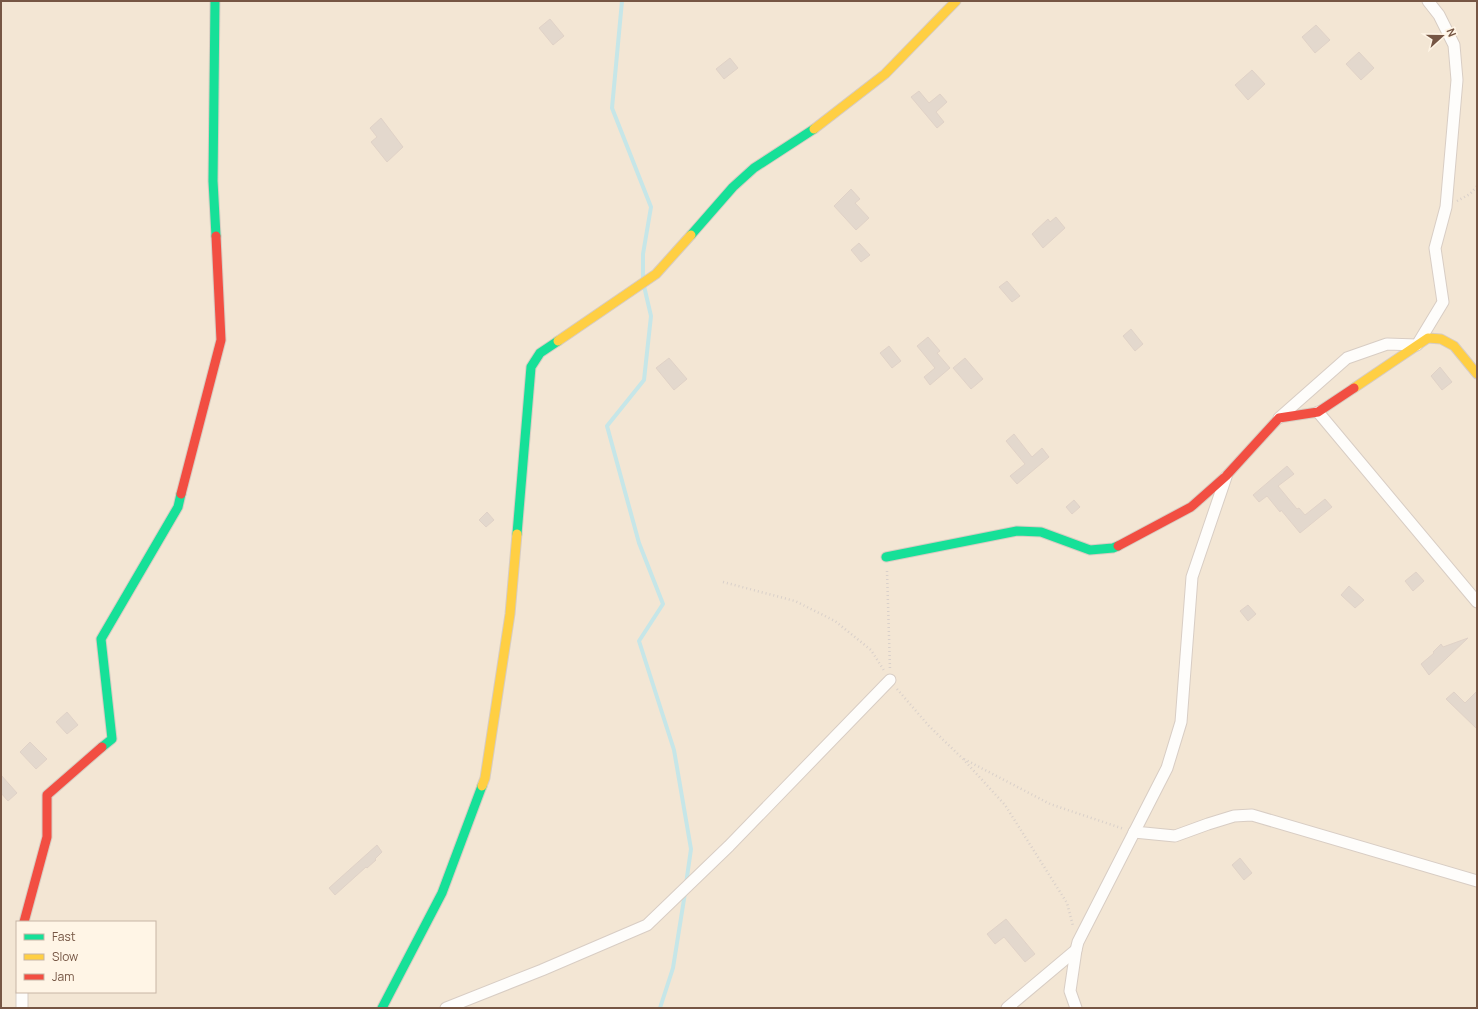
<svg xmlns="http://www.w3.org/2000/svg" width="1478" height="1009" font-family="Manrope,sans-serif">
<rect width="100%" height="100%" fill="#f7f0e5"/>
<path fill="#f3e6d4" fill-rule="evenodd" d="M1,1h1476v1007h-1476zM17,922h138v70h-138z"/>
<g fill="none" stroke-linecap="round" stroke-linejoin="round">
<g stroke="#c6e6e8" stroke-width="4">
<polyline points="622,1 612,108 651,207 643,254 643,278"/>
<polyline points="644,286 651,316 644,380 607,426 639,543 663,604 639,641 674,750 691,849 686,884"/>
<polyline points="660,1008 673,968 685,893"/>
</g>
</g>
<g fill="#e3d8cd" stroke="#e0d2c7">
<polygon points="550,19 564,36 553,45 539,28"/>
<polygon points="1316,25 1330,40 1315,53 1302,37"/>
<polygon points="1359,52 1374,68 1361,80 1346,64"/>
<polygon points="730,58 738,68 724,79 716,69"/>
<polygon points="1252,70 1265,84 1248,100 1235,85"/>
<polygon points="919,91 929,103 940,94 947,102 936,112 944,122 937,128 911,97"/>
<polygon points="381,118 403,147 387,162 371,142 377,137 370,128"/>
<polygon points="851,189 860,199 855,203 869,218 856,230 834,206"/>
<polygon points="1056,217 1065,228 1043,248 1032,234 1048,219 1050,222"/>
<polygon points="859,243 870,255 861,262 851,250"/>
<polygon points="1007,281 1020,296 1012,302 999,287"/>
<polygon points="1131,329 1143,344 1135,351 1123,336"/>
<polygon points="928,337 940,351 937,353 950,368 930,385 924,377 935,368 917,346"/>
<polygon points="889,346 901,361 892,368 880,353"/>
<polygon points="669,358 687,379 674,390 656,368"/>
<polygon points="965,358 983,379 971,389 953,368"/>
<polygon points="1440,367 1452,382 1442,390 1431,376"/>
<polygon points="1014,434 1032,457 1042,448 1049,457 1017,484 1010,476 1025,464 1006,441"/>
<polygon points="1287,466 1294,474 1278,486 1297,509 1299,508 1305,515 1325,499 1332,507 1300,533 1281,510 1280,512 1267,496 1259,502 1253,495"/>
<polygon points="1074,500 1080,507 1072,514 1066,507"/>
<polygon points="487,512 494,520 486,527 479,520"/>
<polygon points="1416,572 1424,581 1413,591 1405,581"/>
<polygon points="1349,586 1364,600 1355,608 1341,595"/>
<polygon points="1248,605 1256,614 1248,621 1240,611"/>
<polygon points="1468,638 1429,675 1421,664 1434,653 1433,652 1441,644 1443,647"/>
<polygon points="1477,691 1477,729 1446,699 1454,692 1465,703"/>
<polygon points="67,712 78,725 67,734 56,722"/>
<polygon points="30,742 47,759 36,769 20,752"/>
<polygon points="1,775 17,793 8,801 1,793"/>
<polygon points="377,845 382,852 375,859 376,860 367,868 366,867 335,895 329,888"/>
<polygon points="1240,858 1252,873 1244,880 1232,865"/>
<polygon points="1006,919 1035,954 1025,962 1004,937 995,944 987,934"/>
</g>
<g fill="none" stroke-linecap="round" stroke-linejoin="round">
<g stroke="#d8cdc4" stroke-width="13">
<g id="street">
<polyline points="1318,412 1477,602"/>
<polyline points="1279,418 1347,358 1387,344 1417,345 1443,302 1435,248 1446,207 1457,80 1454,45 1439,15 1428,1"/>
<polyline points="1134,832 1175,836 1208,824 1234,816 1252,815 1477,881"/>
<polyline points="22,992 22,1008"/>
<polyline points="446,1008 542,970 647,925 729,846 890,680"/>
<polyline points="1007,1008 1076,950 1078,942 1167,768 1181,722 1192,577 1226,477"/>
<polyline points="1076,1008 1070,991 1076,950"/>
</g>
</g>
<g stroke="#d7ccc2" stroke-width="11">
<g id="fast">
<polyline points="215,1 213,181 216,236"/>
<polyline points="691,235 733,187 754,168 814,129"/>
<polyline points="517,534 531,367 540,353 558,341"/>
<polyline points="886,557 1017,531 1041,532 1090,550 1113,548 1118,546"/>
<polyline points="102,747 112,739 101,639 178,507 181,494"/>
<polyline points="382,1008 442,893 482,786"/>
</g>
</g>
<g stroke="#d7ccc2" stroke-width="11">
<g id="slow">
<polyline points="814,129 885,74 956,1"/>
<polyline points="558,341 656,274 691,235"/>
<polyline points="1354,388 1428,338 1441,339 1454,346 1477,374"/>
<polyline points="482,786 485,778 510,614 517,534"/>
</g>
</g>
<g stroke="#d7ccc2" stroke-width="11">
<g id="jam">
<polyline points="181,494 221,340 216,236"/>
<polyline points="1118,546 1191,507 1226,476 1279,418 1318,412 1354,388"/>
<polyline points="24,922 47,837 47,795 102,747"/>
</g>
</g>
<g stroke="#d9d0ca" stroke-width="2.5" stroke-dasharray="1 3" stroke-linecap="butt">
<polyline points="1457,201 1470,194 1477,186"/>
<polyline points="887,571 890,669"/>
<polyline points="723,582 795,601 835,621 871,650 885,672"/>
<polyline points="897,689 929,726 963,759 1005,805 1067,903 1073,926"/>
<polyline points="964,759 1050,804 1124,829"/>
</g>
<use href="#street" stroke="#fefdfb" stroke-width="11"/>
<use href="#fast" stroke="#16e098" stroke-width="9"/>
<use href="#slow" stroke="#ffcf43" stroke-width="9"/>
<use href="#jam" stroke="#f24e42" stroke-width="9"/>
</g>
<rect width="1478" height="1009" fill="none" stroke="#765644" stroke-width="4"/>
<rect x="16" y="921" width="140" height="72" fill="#fff5e6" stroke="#c8b5a5"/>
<rect x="24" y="934" width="20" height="6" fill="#16e098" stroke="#c8b5a5"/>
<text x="52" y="941" font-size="12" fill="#765644">Fast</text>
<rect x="24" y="954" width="20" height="6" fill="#ffcf43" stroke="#c8b5a5"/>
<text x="52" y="961" font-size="12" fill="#765644">Slow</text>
<rect x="24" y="974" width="20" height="6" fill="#f24e42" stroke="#c8b5a5"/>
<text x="52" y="981" font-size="12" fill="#765644">Jam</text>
<g transform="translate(1442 36) rotate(69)" stroke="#fff5e6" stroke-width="3" paint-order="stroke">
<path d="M0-3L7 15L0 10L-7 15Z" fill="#765644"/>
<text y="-6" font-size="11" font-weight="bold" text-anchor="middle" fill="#765644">N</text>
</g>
</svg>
